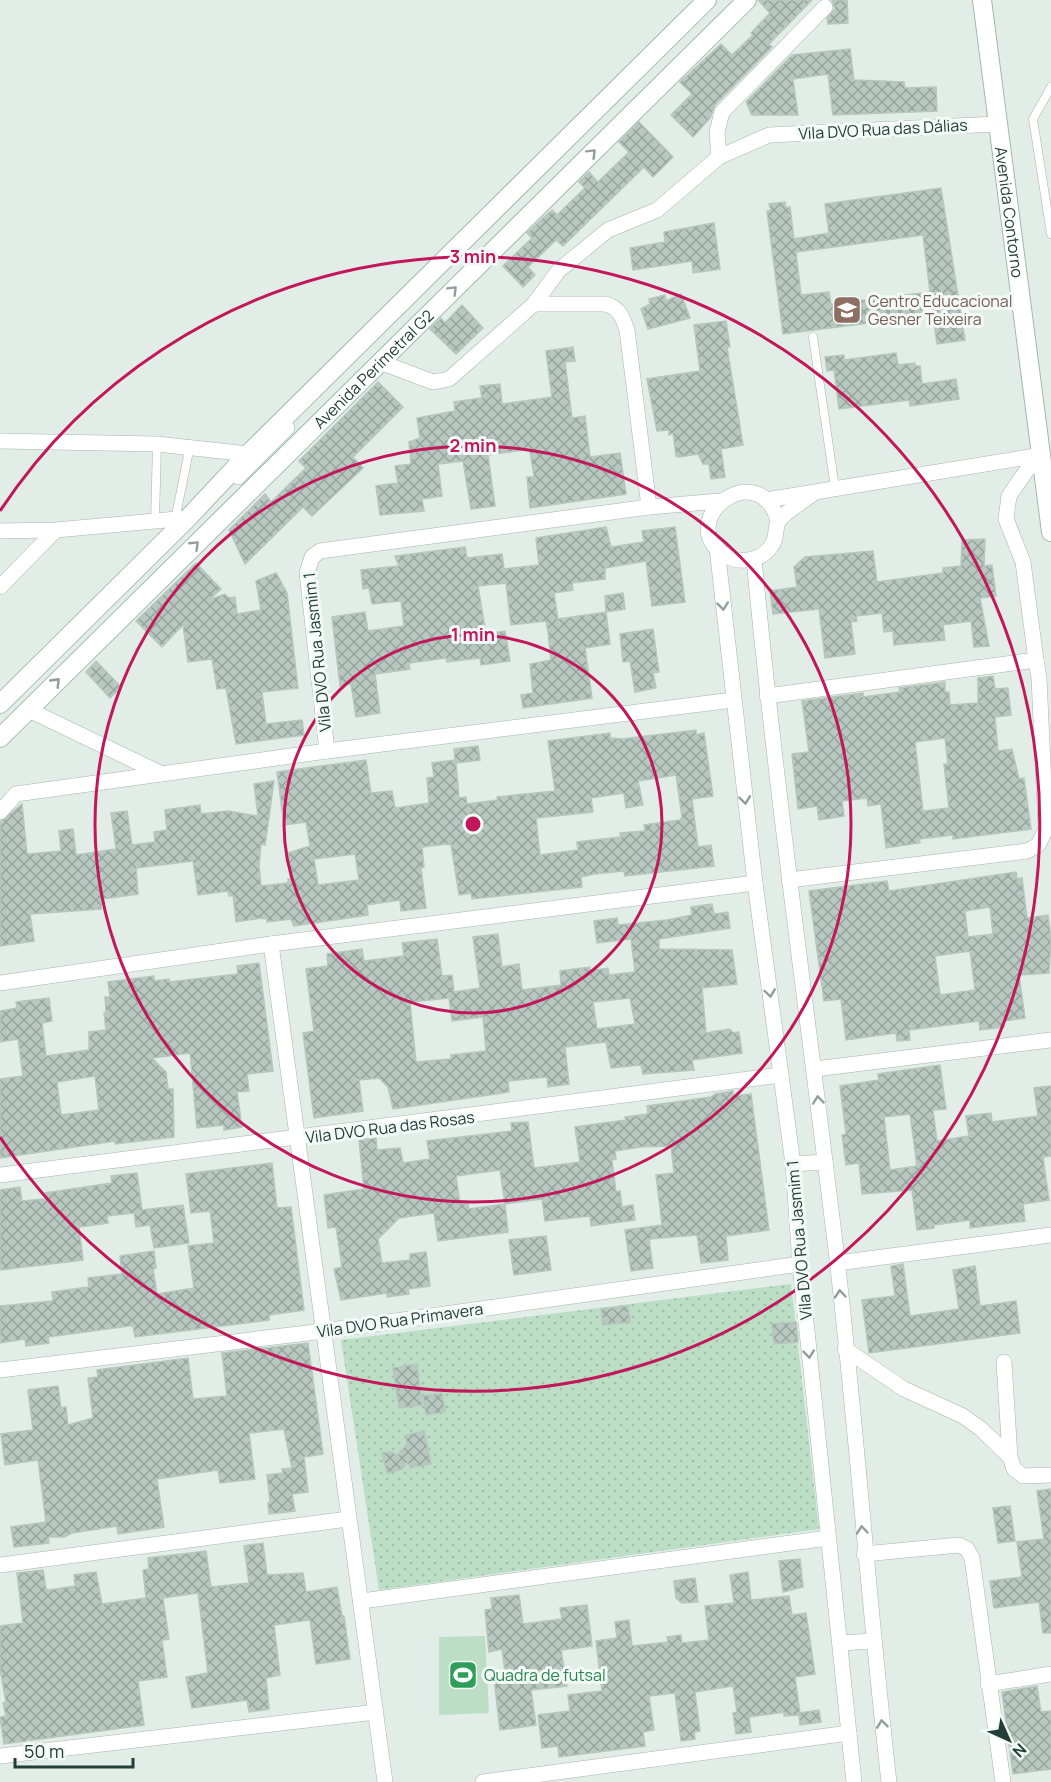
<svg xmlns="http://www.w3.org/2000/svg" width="1051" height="1782" font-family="Manrope,sans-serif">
<defs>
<pattern id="park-dots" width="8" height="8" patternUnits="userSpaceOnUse" patternTransform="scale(1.5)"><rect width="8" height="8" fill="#bbdec5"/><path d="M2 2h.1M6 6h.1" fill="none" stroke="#a0c0aa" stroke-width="1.8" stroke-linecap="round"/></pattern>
<pattern id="building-cross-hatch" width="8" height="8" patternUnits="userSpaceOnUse" patternTransform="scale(1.5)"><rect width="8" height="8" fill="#b8c8c1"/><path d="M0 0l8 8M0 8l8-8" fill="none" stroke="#95a49e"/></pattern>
</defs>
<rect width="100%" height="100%" fill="#e2ede8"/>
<polygon fill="#bbdec5" points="485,1636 489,1713 439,1715 439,1637"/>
<polygon fill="url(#park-dots)" points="791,1284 819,1529 379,1590 341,1340"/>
<g fill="url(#building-cross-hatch)" stroke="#b5c7bf" stroke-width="1.5" fill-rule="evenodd">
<polygon points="758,0 812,0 769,44 772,47 715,105 710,118 693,137 671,115 692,94 680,82 721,44 732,55 753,35 751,33 770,13"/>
<polygon points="832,0 847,0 848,23 828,24 827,18 835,9"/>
<polygon points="850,49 854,80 904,82 905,88 936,87 937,111 833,115 828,74 793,79 798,115 752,115 746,102 792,55"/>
<polygon points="639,122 673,157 653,177 644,167 563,246 556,240 528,267 535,275 523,287 503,266 532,238 527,233 544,217 552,210 557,215 585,188 579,182 589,172 598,182 629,152 619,142"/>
<path d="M941,188l24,152 -28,4 -4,-29 -150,19 -16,-123 4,-1 -2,-6 16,-2 1,6 4,-1 4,32 35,-6 -4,-29zM923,235l7,57 -99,12 -2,-12 -28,3 -5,-43z"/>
<polygon points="714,223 720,269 693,273 692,261 633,270 630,248 665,242 664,232"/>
<polygon points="681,294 690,318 648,329 641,309 650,304 649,299 665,295 666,301"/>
<polygon points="462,305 483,328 456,354 430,329 441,318 445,323"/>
<polygon points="726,321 730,347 727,347 743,445 721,449 725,477 711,479 709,464 703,464 698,454 679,457 676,456 673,433 669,435 669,430 657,431 647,379 700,371 694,325"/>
<polygon points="573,347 575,361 565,362 572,418 585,416 590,457 620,453 626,494 530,508 527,477 534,477 530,451 523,450 488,455 495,506 471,509 463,461 438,464 442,496 422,499 424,511 380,515 376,486 398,483 395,466 411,464 409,442 420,438 417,418 455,411 454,402 482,398 480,386 500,384 502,404 552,397 546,351"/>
<polygon points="896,353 898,365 915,363 915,366 920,366 922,384 956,379 959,399 910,406 909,400 839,409 834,370 827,371 825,357 844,355 844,360"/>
<polygon points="378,382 403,407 353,457 363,468 312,516 303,507 245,564 229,530 265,494 271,502 306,468 299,461"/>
<polygon points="606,527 611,547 644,542 642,531 675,527 685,602 652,606 646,561 605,568 605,579 572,583 573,590 554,593 558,619 606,612 610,644 585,648 592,698 523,708 521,695 533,693 530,664 551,660 548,632 546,621 511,625 506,583 478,586 486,634 505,631 510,661 481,665 480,658 447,662 446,658 409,663 410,669 375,674 380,713 356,717 351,684 340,686 332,617 365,612 368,631 404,626 401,601 372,604 369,588 363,589 361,570 399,566 395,556 465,547 467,558 502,554 504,569 539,565 536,538"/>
<polygon points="985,539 984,566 992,565 996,596 980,598 989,646 974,647 971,621 943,625 945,640 894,645 893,631 884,632 882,613 856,616 857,621 851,622 855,654 825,658 819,609 773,614 770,591 797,587 794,567 805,557 873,551 877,582 943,573 943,568 961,566 962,540"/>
<polygon points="196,563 221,589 209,600 225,594 229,598 235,597 237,614 261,610 256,581 276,573 287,593 298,688 262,692 266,724 302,720 304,735 236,744 226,688 217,689 212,659 188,662 183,625 162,647 136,621"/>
<polygon points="623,593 625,609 606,612 605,596"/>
<polygon points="653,629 659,672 653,673 656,688 635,692 630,661 623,662 620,634"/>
<polygon points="96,661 121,687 110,698 86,672"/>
<path d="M993,676l2,13 13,-1 3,27 -16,2 3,34 14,-2 7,30 5,-1 7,51 -78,10v-4l-34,4 1,4 -34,5 -5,-44 -13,2 -1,-8 -25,3 2,15 -25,4 -2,-14 -19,3 -6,-55 17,-2 -7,-51 61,-8v4l37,-5 -1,-4 46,-6v10h4l1,13 28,-2v-25zM945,738l3,26h-4l5,44 -26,3 -8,-69z"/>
<path d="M696,730v5l8,-2 9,63 -21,3 6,48 13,-2 3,21 -89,10 -1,-5 -30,3 -13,3 1,10 -110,12 -1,-6 -12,2 -8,-50 -4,-1 -25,3 2,20 -3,1 5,40 -25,3 -1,-11 -33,5 1,10 -74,11 -3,-7 -24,3v-3l-6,-1 -25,4 -3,-27 -4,1 -1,-5 -30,4 -5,-34 -57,7 2,26 -36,5 -1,10 -71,5 4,27 -34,5v-124l22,-18 5,50 34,-3 -2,-20 14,-2 3,26 40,-6 -5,-36 16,-2 5,34 23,-3 -1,-10 13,-2 -2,-20 35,-5 1,9 27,-3 30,5 -4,-32 20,-3 -9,64 -4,-1 -2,22 2,20 27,-3v-4h3l-3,-26 22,-7 -4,-24 -22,3 -7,-53 89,-12 5,33 21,-2 3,17 34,-5 -2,-25 7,-1 -2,-14 23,-3 -1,-11 24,-3 2,14 -24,3 3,35 7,-1 1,7 31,-4 -1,-3 58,-6 -7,-50 62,-8v5l12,1zM676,775l6,42 -2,3 -36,5 1,6 -25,2 1,4 -44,5 1,8 -38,5 -4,-37 57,-6 -2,-14 33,-5 2,15 17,-3 -5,-24zM355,854l4,26 -41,5 -4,-26z"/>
<path d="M1016,872l1,7 5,-1 5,40 21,-3 3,23 -2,35 -30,2 6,43 -21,3v6l-24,3 -1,-9 -70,9 1,10 -13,1 -1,-8 -50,7 -5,-41 -17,2 -15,-110 78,-10 2,10zM990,907l3,27 -25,3 -3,-26zM970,951l5,39 -35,5 -5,-39z"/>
<path d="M712,904l2,10 14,-2 2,16 -71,11v10l73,1 5,34 -35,4 4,45 23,-4 5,4 5,-1 3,21 -50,7 2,10 -51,4 -2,-9 -30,3 -5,-26 -41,5 4,37 -21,3 -1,-10 -39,4 1,11 -116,17 -5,-22 -9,-9 -20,2 4,31 -49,7 -11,-85 11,-2 -8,-62 22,-3 -1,-12 35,-5 2,12 40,-5 -2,-13 35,-4 5,37 10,-1 2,17 26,-4 -7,-51 25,-3 4,33 17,-3 3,26 39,-5 -1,-14 30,-4v4l18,-3 1,7 26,-3 -4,-33 -34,4 -3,-22 23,-3 1,7 49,-5 25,-5 -1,-8zM449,998l3,23 31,-4 3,34 -35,4v4l-35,3 -6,-60zM630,998l5,26 -38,5 -4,-27z"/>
<path d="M259,963l14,108 -26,3 2,17 -12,1 5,35 -18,3v-5l-27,3 -7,-75 -38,5 14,14 2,17h5l1,48 -59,7v-3l-115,17v-79l23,-3 -5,-37 -18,3v-31l17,-3 -1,-6 33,-4 3,23 -10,2 4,33 43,-6v-18l17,-2 -2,-17 2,-1 -1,-15h5l-2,-15 46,-6v5l15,-2v3l69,-8 -1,-8zM95,1076l4,34 -38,5 -4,-33z"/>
<path d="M940,1065l6,44 -13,1 4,31 32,-5 -3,-20 25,-3 1,9 46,-6 -4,-28 17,-2v70l-8,1 6,43 -26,4 2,17 -55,7v-8l-36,5v3l-17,2 -5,-40 -50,4 -3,-31 -13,2 -4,-30 4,-1 -6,-48 39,-6 -1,-6zM910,1114l7,52 -27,4 -6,-53z"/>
<path d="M733,1091v5l18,-2 18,136 -43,6 2,24 -27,3 -4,-28 -48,4 4,29 -22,3 -6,-41 37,-5 -6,-50 18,-2 -3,-27 -31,1 -25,4 1,8 -4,1 4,32 4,-1 2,16 11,-2 2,15 -44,6 -1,-10 -45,5 -3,-22 -37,5 3,28 -70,9 -4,-28 -35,5 -21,21 4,24 28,-3v-6l16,-2 4,34 -22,3 1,5 -22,3v-4l-46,7 -7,-31 8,-2 -6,-40 -8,1 -4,-33 40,-6 -5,-49 17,-2 1,12 23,-2 3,15 27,-4 -3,-18 85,-10 -1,-8 17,-1 6,46 46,-6 -5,-35 51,-7 -1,-3 23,-3 -1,-8 64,-9 4,-3zM500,1170l5,34 -36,5 -1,-6 -8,1 -4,-28z"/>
<polygon points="272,1163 277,1208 291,1207 304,1310 269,1315 269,1320 135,1337 133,1326 129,1326 48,1337 49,1343 26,1346 25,1339 0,1343 0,1306 53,1301 52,1292 89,1287 88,1278 122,1274 120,1256 154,1251 156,1268 153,1269 157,1294 194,1288 188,1246 214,1243 210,1211 191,1213 186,1174"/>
<polygon points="137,1173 142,1210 183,1205 189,1243 154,1248 150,1225 136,1227 134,1213 107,1216 108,1223 79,1227 83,1260 0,1270 0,1190 20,1187 22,1201 45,1199 45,1193 112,1183 111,1176"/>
<polygon points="546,1236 551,1270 514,1275 509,1240"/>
<polygon points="903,1264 910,1316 959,1309 953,1270 975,1266 980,1306 1016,1301 1020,1333 869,1353 862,1300 895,1296 891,1266"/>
<polygon points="628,1306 630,1322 603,1325 601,1309"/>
<polygon points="796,1322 798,1342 774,1344 772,1324"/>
<polygon points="308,1343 323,1454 304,1457 308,1492 292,1494 295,1511 269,1514 268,1503 270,1502 267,1475 283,1473 282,1469 292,1468 284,1429 249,1433 255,1479 220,1483 218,1470 157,1479 164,1527 118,1534 117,1526 72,1533 64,1537 48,1537 49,1543 14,1547 11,1527 46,1522 38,1460 5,1465 1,1434 33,1430 28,1390 58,1386 61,1408 66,1407 68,1425 93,1418 88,1378 98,1377 97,1370 188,1358 193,1399 227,1396 222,1353"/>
<polygon points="417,1364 422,1405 399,1408 393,1368"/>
<polygon points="442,1393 445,1412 426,1415 423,1396"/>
<polygon points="424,1431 431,1464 413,1467 407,1463 402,1469 387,1473 382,1453 390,1452 398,1455 407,1444 406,1435"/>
<polygon points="1051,1489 1051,1633 1043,1633 1039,1602 994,1608 990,1581 1022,1577 1017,1542 1044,1539 1037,1491"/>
<polygon points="1010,1506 1015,1541 998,1543 993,1508"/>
<polygon points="263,1543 267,1575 303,1573 306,1592 337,1587 342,1616 344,1616 350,1659 316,1664 310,1620 274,1625 280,1675 266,1678 269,1709 249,1712 247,1700 192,1708 186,1677 208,1673 198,1593 163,1598 169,1639 162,1640 167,1677 138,1681 144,1725 4,1744 0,1717 6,1716 3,1703 6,1702 0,1669 0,1626 23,1623 17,1573 43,1570 46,1589 49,1590 75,1586 74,1575 96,1572 102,1604 146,1598 143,1570 149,1569 148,1558 206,1551 211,1587 249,1583 244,1546"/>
<polygon points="800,1559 803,1587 783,1592 779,1561"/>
<polygon points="748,1572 751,1600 789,1596 792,1615 806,1613 815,1674 795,1677 800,1713 819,1710 821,1722 800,1725 799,1715 784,1716 784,1712 749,1717 751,1732 736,1734 733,1713 737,1712 733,1686 695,1692 700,1731 694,1732 695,1739 681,1741 675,1693 649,1696 654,1730 643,1732 645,1746 559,1757 558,1746 542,1748 538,1715 570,1711 568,1695 602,1691 596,1641 617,1638 615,1622 629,1620 632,1646 668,1642 667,1637 681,1635 682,1643 709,1640 705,1606 734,1603 730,1575"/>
<polygon points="695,1578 698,1602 682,1603 676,1598 674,1581"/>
<polygon points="519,1595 523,1624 562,1619 560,1608 587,1605 592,1646 561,1650 567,1686 531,1690 536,1725 500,1730 494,1679 506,1679 502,1649 489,1652 485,1610 492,1609 491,1598"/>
<polygon points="1037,1686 1041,1712 1051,1711 1051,1769 1013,1774 1002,1692"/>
</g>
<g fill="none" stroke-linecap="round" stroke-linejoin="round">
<g stroke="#a5b5af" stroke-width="9">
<g id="lane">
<polyline points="1051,87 1033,119 1051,234"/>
<polyline points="813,337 835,488"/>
<polyline points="175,520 190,446"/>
<polyline points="155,521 157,444"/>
</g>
</g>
<g stroke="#a5b5af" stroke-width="16">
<g id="street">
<polyline points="719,157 717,132 722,112 825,7"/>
<path d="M534,304h71c15,4 17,13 22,26l22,177"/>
<polyline points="380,362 433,382 449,379 534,304 559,270 608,230 657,210 719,157 769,135 997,124"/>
<polyline points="0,441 157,444 248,454"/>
<polyline points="1036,457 1009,496 1006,519 1023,562 1036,660"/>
<polyline points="238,477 287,428"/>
<polyline points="766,500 1041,455"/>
<polyline points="720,501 649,507 320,551 312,557 307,573 327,751 733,700"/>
<path d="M778,521c-18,-66 -104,-3 -55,33 16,11 39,7 49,-9 5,-8 3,-16 6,-23 3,-7 28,-23 36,-29"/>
<polyline points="0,531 56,530 188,518"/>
<polyline points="717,548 755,883 793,1164 800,1264 854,1782"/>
<path d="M754,559c22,234 55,466 83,700 20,174 32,349 52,523"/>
<polyline points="0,587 56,530"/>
<polyline points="767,696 1036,660 1039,678 1046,829 1038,845 1027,851 789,880"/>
<polyline points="29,710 162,774"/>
<polyline points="0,812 16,794 327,751"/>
<polyline points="271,944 385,1782"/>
<polyline points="0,983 271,944 755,883"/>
<polyline points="815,1069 1051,1040"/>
<polyline points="793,1164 825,1162"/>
<polyline points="0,1175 781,1075"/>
<polyline points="837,1263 1051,1235"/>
<polyline points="845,1349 904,1389 963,1416 981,1429 1010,1457"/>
<polyline points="1004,1362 1010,1457 1014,1469 1023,1476 1051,1475"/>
<polyline points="0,1370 324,1331 800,1264"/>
<polyline points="864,1554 959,1545 967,1549 972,1558 1003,1782"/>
<polyline points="0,1565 348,1519"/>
<polyline points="362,1601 828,1538"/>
<polyline points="841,1643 873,1641"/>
<polyline points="988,1684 1051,1674"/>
<polyline points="0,1756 376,1712"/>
<polyline points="483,1782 849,1733"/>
</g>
</g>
<g stroke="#a0b9b0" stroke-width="20">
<g id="secondary">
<path id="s1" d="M982,0l69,532"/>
<polyline points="0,704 188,518 248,454 707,0"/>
<path id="s2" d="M0,738l747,-738"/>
</g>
</g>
<use href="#lane" stroke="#fff" stroke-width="8"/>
<use href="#street" stroke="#fff" stroke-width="15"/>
<use href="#secondary" stroke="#fff" stroke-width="18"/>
</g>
<defs><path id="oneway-chevron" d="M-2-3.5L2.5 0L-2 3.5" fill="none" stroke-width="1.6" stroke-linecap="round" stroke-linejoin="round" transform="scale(1.5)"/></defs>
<g stroke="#909e9b">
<use href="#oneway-chevron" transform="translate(592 153) rotate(-45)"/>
<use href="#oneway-chevron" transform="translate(453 290) rotate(-45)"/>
<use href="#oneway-chevron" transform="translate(195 545) rotate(-44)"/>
<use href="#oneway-chevron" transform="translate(723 606) rotate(84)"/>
<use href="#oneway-chevron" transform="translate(56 682) rotate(-46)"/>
<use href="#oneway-chevron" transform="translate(745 800) rotate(83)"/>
<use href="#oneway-chevron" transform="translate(770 993) rotate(82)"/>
<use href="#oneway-chevron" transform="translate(818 1100) rotate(-96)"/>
<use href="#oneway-chevron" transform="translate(840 1294) rotate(-95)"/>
<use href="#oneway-chevron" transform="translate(809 1354) rotate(84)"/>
<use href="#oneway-chevron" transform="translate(862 1530) rotate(-95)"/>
<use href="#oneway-chevron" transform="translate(882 1724) rotate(-97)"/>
</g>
<g fill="none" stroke="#c2185b" stroke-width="3">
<circle cx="473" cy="824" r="189"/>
<circle cx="473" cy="824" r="378"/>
<path d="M0 511A567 567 0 1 1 0 1137"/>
</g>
<defs>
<g id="school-square" transform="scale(1.5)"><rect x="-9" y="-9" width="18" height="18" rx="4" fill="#8d6e63" stroke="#f3f9f6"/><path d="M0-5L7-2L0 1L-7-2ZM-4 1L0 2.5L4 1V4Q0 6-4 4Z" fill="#fff"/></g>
<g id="stadium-square" transform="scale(1.5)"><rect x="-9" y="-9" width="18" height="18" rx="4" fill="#2e9e5b" stroke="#f3f9f6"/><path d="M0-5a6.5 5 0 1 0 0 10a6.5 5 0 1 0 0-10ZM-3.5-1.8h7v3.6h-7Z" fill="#fff"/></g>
</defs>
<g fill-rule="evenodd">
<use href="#school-square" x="847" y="310"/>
<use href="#stadium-square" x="463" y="1675"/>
</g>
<g text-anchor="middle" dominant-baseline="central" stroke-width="6" stroke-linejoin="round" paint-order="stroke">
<g font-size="16" fill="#223e37" stroke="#f3f9f6">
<text transform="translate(883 129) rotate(-3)">Vila DVO Rua das Dálias</text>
<text stroke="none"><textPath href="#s1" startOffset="214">Avenida Contorno</textPath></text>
<text stroke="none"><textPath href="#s2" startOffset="525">Avenida Perimetral G2</textPath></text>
<text transform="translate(317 652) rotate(-96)">Vila DVO Rua Jasmim 1</text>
<text transform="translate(390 1127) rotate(-7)">Vila DVO Rua das Rosas</text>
<text transform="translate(799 1240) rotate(-95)">Vila DVO Rua Jasmim 1</text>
<text transform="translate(400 1320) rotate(-8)">Vila DVO Rua Primavera</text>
</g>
<g font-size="16" fill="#785e54" stroke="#f3f9f6" text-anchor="start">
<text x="868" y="301">Centro Educacional<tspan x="868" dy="18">Gesner Teixeira</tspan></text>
</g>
<g font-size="16" fill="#27864d" stroke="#f3f9f6" text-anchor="start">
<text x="484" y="1675">Quadra de futsal</text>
</g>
</g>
<circle cx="473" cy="824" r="9" fill="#c2185b" stroke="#f3f9f6" stroke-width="3"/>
<g font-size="18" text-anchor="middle" font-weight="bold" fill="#c2185b" stroke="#f3f9f6" stroke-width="6" stroke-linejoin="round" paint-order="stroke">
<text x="473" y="263">3 min</text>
<text x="473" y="452">2 min</text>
<text x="473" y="641">1 min</text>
</g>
<g transform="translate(1009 1740) rotate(135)" stroke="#f3f9f6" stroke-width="4.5" paint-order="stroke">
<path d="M0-4.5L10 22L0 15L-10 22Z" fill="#223e37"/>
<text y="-9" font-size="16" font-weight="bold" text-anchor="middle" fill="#223e37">N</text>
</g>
<path d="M15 1758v9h118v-9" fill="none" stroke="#223e37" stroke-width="3"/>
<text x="24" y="1758" font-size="18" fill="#223e37" stroke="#f3f9f6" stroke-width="4.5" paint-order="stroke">50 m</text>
</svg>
